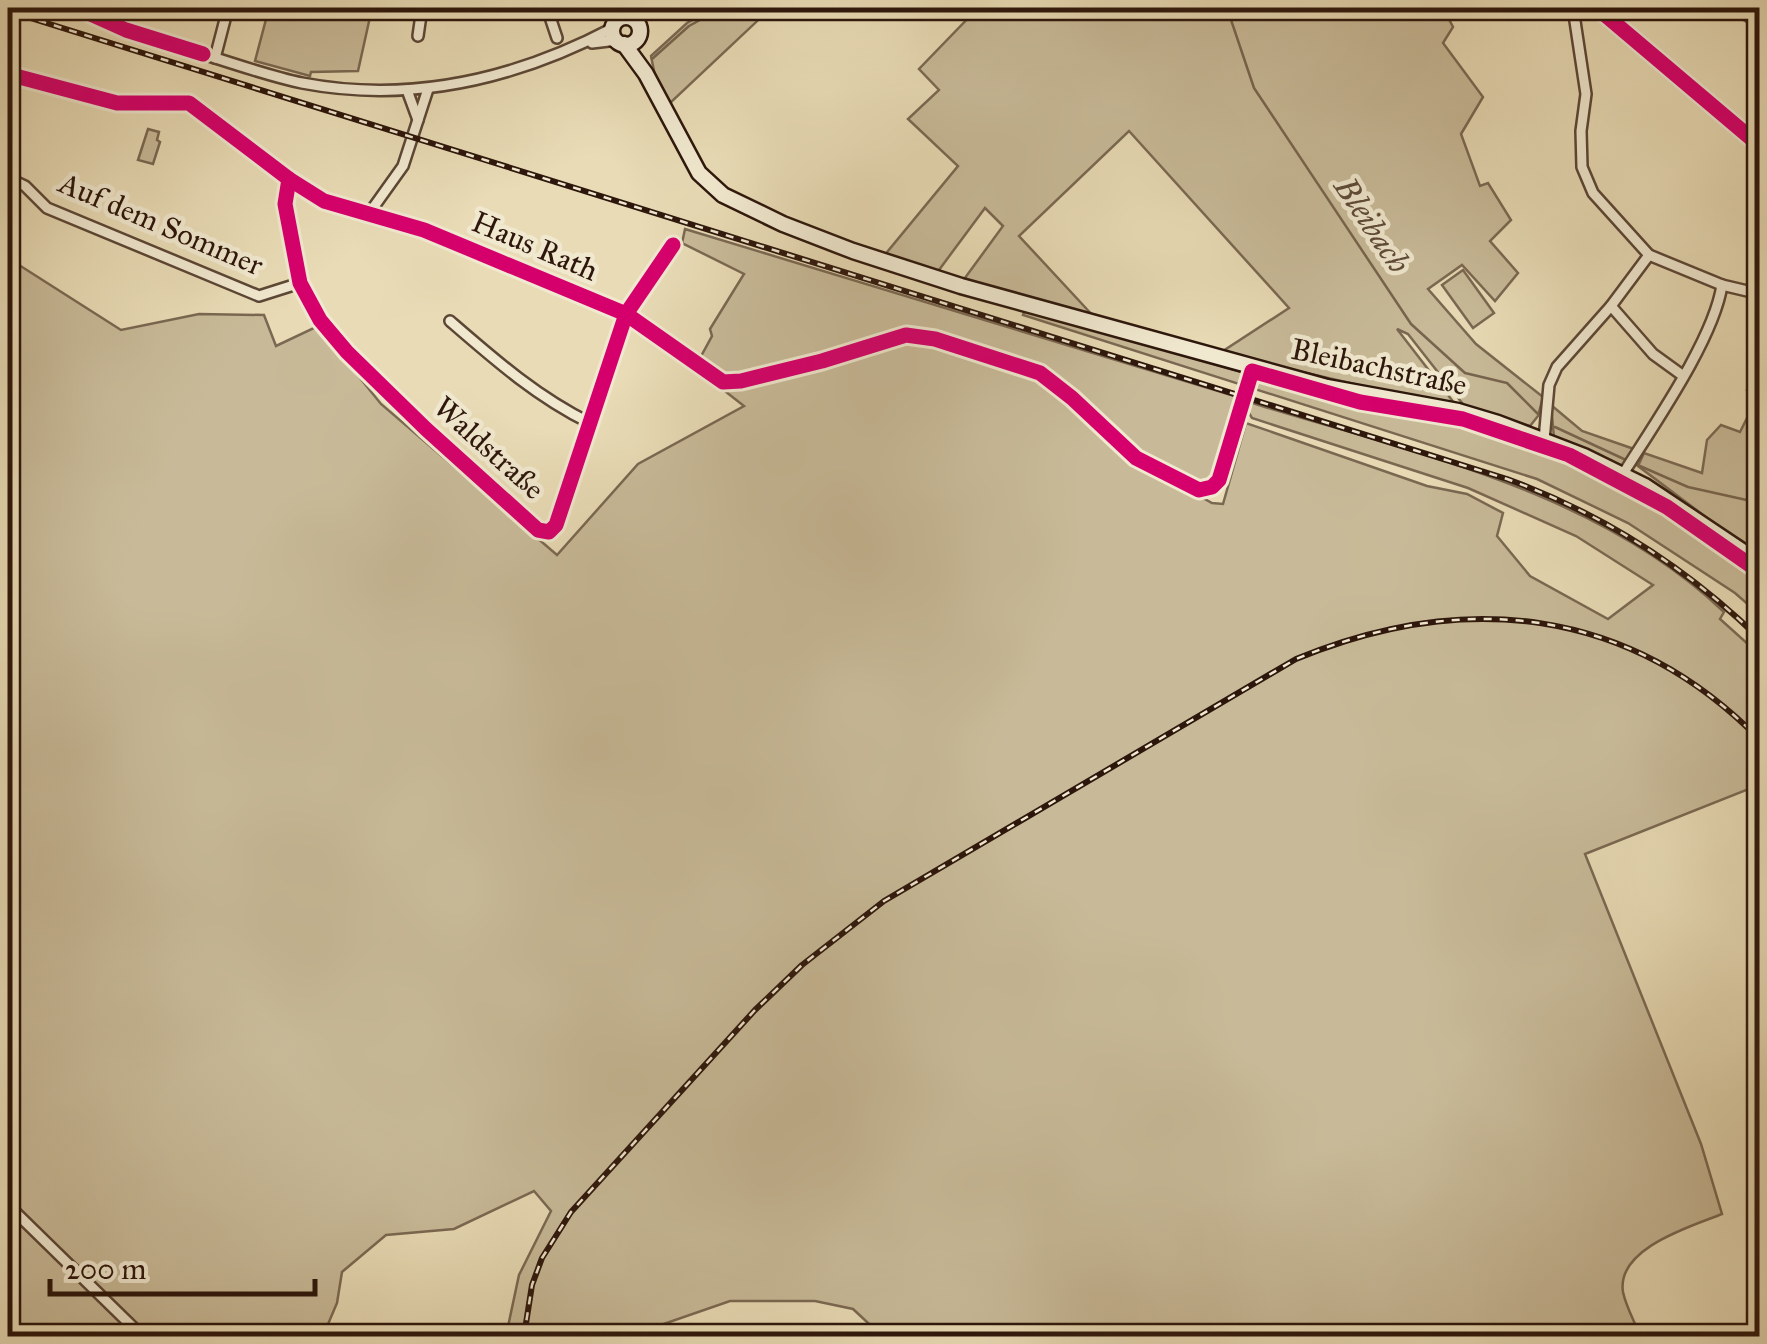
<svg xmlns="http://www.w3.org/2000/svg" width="1767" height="1344" font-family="'IM FELL Great Primer',serif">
<rect width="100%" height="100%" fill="#e8dbb5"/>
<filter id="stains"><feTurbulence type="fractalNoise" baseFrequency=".002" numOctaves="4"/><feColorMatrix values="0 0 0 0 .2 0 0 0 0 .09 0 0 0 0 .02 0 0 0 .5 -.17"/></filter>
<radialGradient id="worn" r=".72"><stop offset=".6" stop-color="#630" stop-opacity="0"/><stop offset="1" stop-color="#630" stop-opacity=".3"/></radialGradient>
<g fill="#c8ba98" stroke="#7a6852" stroke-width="2.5">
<polygon points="269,8 372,8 358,71 311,72 310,76 255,61"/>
<polygon points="713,8 771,8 668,105 656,81 651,56 687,23"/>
<polygon points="978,8 1443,8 1453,27 1443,43 1483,97 1461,134 1480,186 1488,183 1511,220 1490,241 1518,273 1495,301 1462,265 1428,289 1476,344 1543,397 1538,416 1530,426 1466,408 1408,334 1397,329 1458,408 1220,353 1289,308 1129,131 1019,236 1096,319 962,282 1003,226 985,208 936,274 883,257 958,166 908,119 939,90 919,69"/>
<polygon points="1727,8 1759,8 1759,31"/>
<polygon points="148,129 159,132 157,140 160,142 153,164 138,160"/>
<path d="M685,229l556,169 -23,80 -7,8c-51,11 -129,-96 -175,-117 -36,-17 -79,-28 -117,-37l-13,1c-25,7 -167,52 -182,46 -9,-4 -18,-13 -25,-19l13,-24 -2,-7 34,-55 -62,-31z"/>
<path d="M8,258l113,72 78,-16 65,1 12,31 42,-20 63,78 176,151 81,-91 106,-58 -23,-18 36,-6 150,-44 27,3 105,34 32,24 64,61 77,43 11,1 23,-81 181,63 40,8 36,19 -6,23 33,40 78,43 45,-34 -77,-49 -108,-48 -216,-70 -5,-8 2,-8c164,51 347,88 475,210l-4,7 39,35v131l-174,69 116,290 21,70c-30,12 -106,34 -99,78 3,15 12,30 17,44h-758l-29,-27 -38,-8h-85l-101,35h-123l13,-61 32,-64 -17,-20 -80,38 -68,6 -44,37 -5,31 -14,33h-315z"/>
<polygon points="1463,270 1494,313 1473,328 1442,285"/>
<path d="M1025,310c110,30 219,65 329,92 44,11 90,11 134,25 99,32 187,87 271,147v40l-24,-21 -107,-70 -91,-44 -514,-164z"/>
<polygon points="1759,372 1759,557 1638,466 1644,453 1702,473 1707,440 1721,425 1740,432 1757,398 1747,390"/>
<polygon points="1551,405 1582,431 1634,449 1621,468 1554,438"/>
</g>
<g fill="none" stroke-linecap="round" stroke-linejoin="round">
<g stroke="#77644e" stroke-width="2.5">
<polyline points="1227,8 1254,88 1411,324 1465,373 1507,383 1538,414"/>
<polyline points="652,59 689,26 722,8"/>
<polyline points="1555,427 1626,460"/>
<polyline points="1633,463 1688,487 1760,503"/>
</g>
<g stroke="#5c4736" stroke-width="14">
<g id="minor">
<path d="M77,8c38,21 81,32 122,45 34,10 69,23 103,30 110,21 214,-4 311,-55"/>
<polyline points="547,8 557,38"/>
<path d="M1573,8l13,86 -5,37 1,36 11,26 56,62 73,30c-8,54 -69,141 -99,189"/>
<polyline points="418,36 422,8"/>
<polyline points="592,43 617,40"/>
<polyline points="215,58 228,8"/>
<polyline points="8,74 117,103 189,103 289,179 324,201 424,230 626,314 723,382"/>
<polyline points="407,90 418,120"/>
<polyline points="8,178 25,186 47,208 259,296 300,283"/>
<polyline points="289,179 285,204 300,283 320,320 347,352 426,429 538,530 549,532 556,525 626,314 673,245"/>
<polyline points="368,215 403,166 428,89"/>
<polyline points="1722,285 1760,294"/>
<polyline points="1611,306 1653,354 1682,375"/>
<path d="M450,321c45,39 87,76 140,102"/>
<polyline points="1544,440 1549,385 1557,367 1611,306 1649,255"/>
<polyline points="8,1205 142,1336"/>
</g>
</g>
<g stroke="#2d160b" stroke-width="19">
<g id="secondary">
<circle cx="626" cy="31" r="14"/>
<polyline points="624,44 646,74 699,173 723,195 783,224 853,251 961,286 1327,387 1458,411 1498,423 1584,456 1645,486 1760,563"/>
</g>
</g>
<g stroke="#2d160b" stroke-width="20">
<polyline id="primary" points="1597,8 1760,146"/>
</g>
<use href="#minor" stroke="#f0e8cf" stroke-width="9"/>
<use href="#secondary" stroke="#f0e8cf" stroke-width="14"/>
<use href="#primary" stroke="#e8dbb5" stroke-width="15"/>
<g stroke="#2d160b" stroke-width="6">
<g id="rail">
<path d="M8,11l1499,468c96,35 179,88 253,160"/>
<path d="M524,1336l8,-51 10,-27 29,-46 184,-202 47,-45 82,-64 412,-242c167,-69 333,-53 464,81"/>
</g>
</g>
<use href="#rail" stroke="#f0e8cf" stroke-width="2.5" stroke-dasharray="8" stroke-linecap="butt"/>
<g stroke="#f0e8cf" stroke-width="21">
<g id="cycleway">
<polyline points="77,8 126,30 203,54"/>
<polyline points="1597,8 1760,146"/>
<polyline points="8,74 117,103 189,103 289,179 324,201 424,230 626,314 723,382 741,381 822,361 906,335 935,339 1040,373 1072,398 1136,458 1199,490 1212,487 1219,480 1252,371 1360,402 1463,419 1569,455 1667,507 1760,572"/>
<polyline points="289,179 285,204 300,283 320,320 347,352 426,429 538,530 549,532 556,525 626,314 673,245"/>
</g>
</g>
<use href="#cycleway" stroke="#d6006c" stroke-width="15"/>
</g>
<g text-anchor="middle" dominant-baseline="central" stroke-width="9" stroke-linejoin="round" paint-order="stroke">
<g font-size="30" fill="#2d160b" stroke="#f0e8cf">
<text transform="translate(161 224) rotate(23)">Auf dem Sommer</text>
<text transform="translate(535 246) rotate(23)">Haus Rath</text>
<text transform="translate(1379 367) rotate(12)">Bleibachstraße</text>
<text transform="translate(489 448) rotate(42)">Waldstraße</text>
</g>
<g font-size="32" font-style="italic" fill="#5e4a38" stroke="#f0e8cf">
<text transform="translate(1372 225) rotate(56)">Bleibach</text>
</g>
</g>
<rect width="1767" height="1344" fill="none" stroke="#e8dbb5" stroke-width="40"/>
<rect x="10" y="10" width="1747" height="1324" fill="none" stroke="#2d160b" stroke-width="5"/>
<rect x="20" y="20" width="1727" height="1304" fill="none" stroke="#2d160b" stroke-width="2.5"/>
<path d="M50 1279v15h265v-15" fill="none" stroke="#2d160b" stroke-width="5"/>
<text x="65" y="1279" font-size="30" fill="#2d160b" stroke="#f0e8cf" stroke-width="8" paint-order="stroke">200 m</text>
<rect width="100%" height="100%" filter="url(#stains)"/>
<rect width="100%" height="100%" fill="url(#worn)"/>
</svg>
